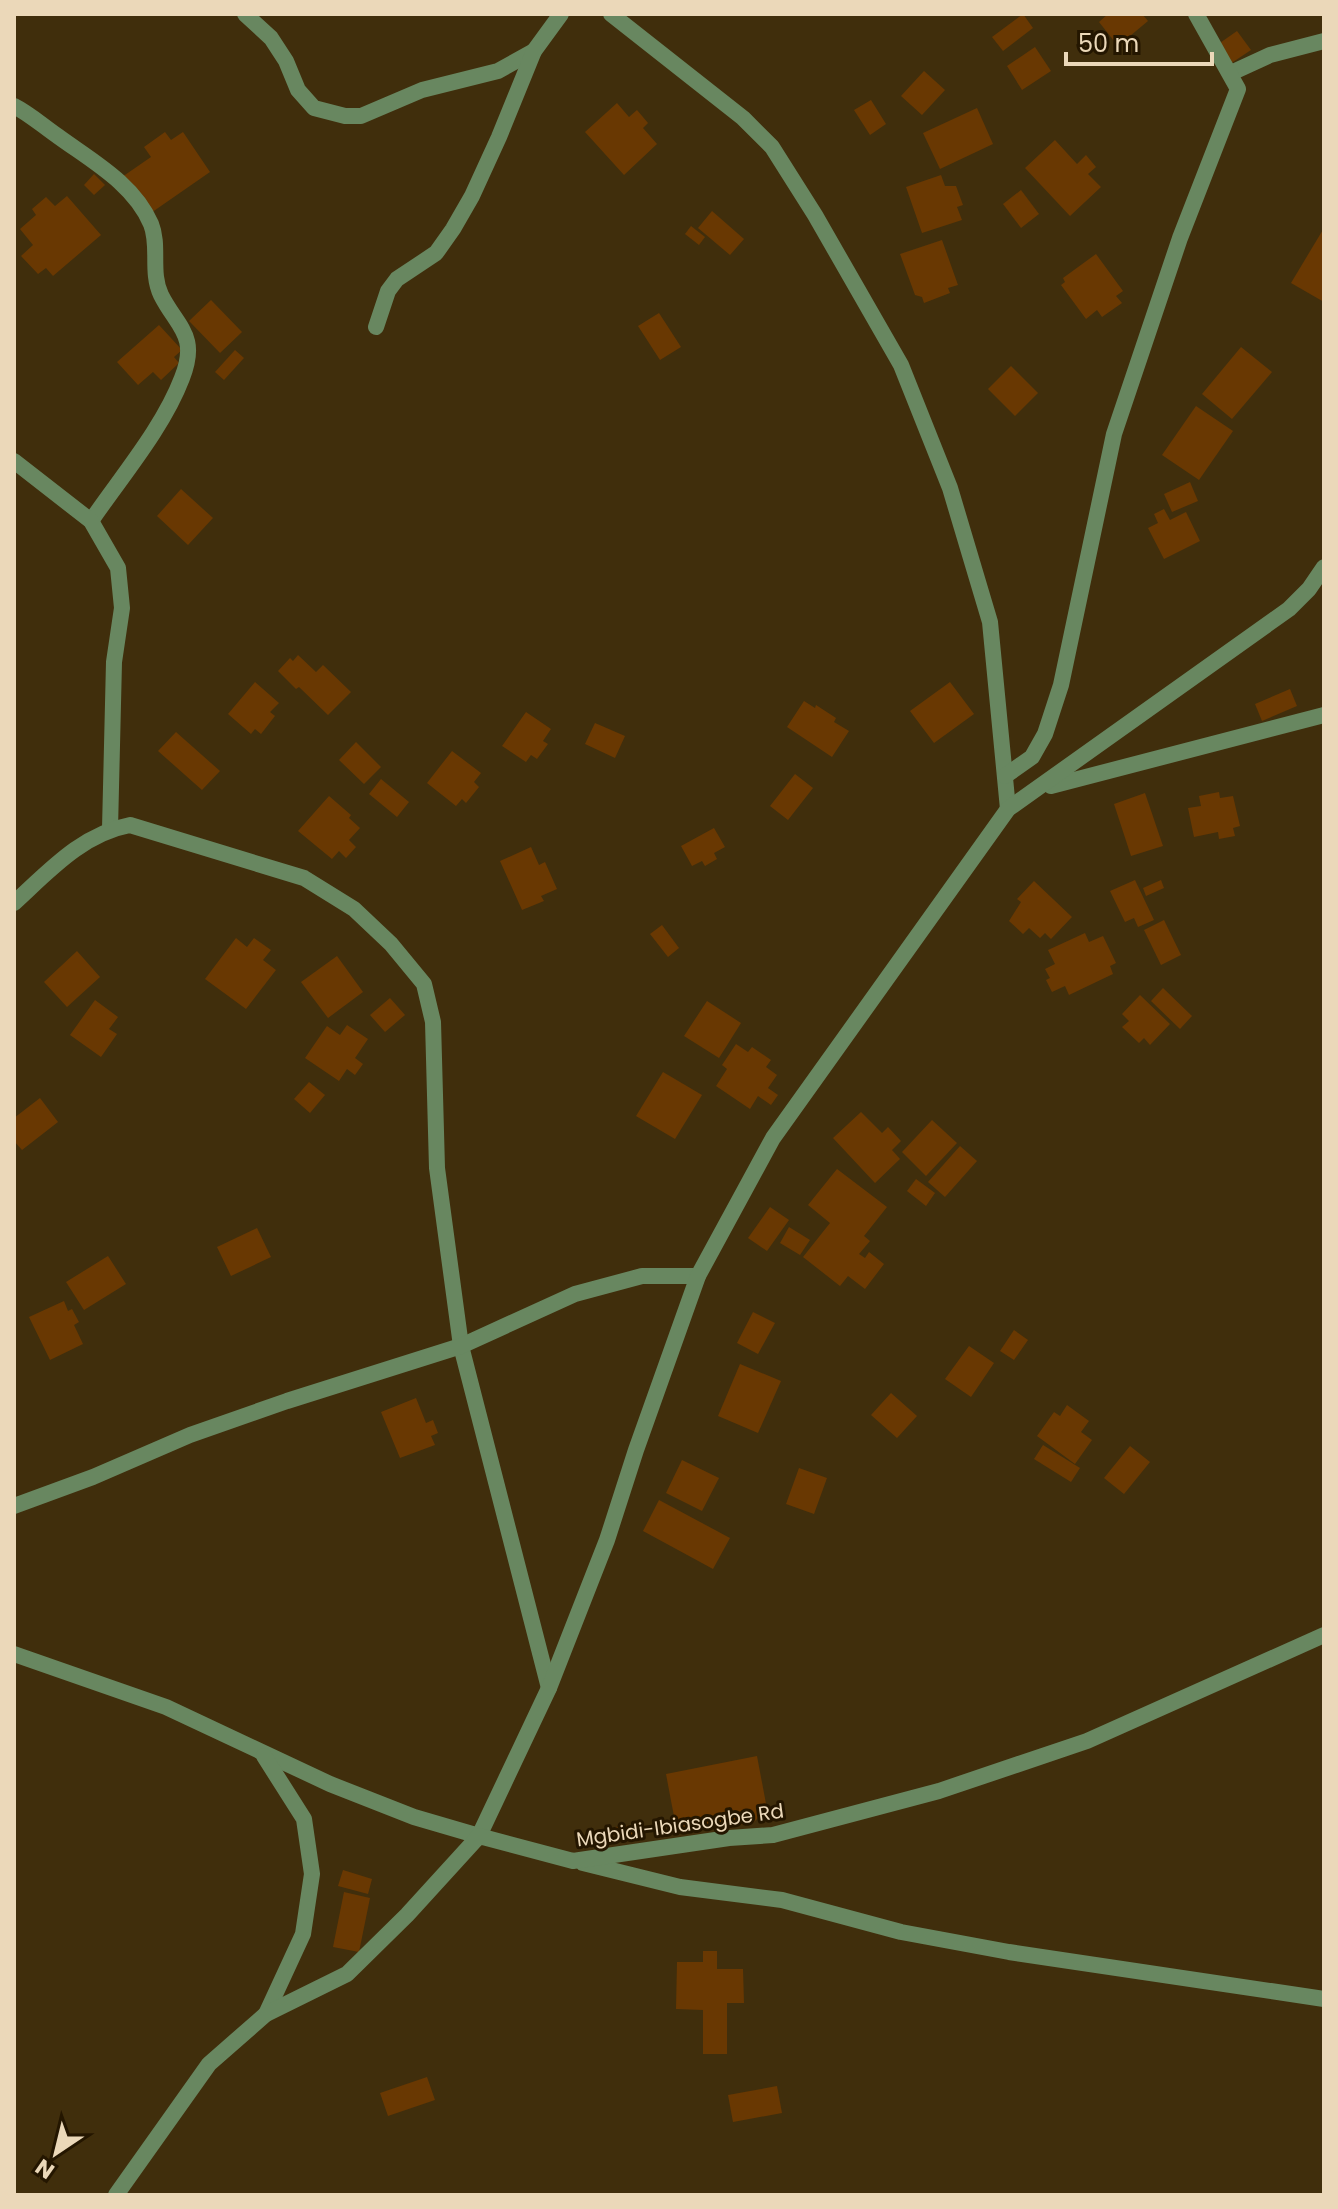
<svg xmlns="http://www.w3.org/2000/svg" width="1338" height="2209" font-family="Poppins,sans-serif">
<rect width="100%" height="100%" fill="#402e0c"/>
<g fill="#693802">
<polygon points="1023,14 1033,28 1003,51 992,37"/>
<polygon points="1108,14 1142,14 1148,21 1118,46 1099,22"/>
<polygon points="1237,31 1251,50 1230,64 1217,45"/>
<polygon points="1035,47 1051,71 1022,90 1007,66"/>
<polygon points="924,71 945,90 922,115 901,96"/>
<polygon points="871,100 886,124 870,135 854,110"/>
<polygon points="617,103 629,117 637,110 648,123 643,128 657,144 624,175 585,132"/>
<polygon points="977,108 993,144 940,169 923,133"/>
<polygon points="165,132 171,140 183,132 210,172 148,215 122,177 151,157 144,147"/>
<polygon points="1055,140 1077,164 1086,155 1096,167 1088,174 1101,187 1070,216 1025,168"/>
<polygon points="94,174 105,185 94,195 84,185"/>
<polygon points="941,175 945,186 956,186 963,205 957,207 962,220 922,233 906,187"/>
<polygon points="1021,190 1039,214 1021,228 1003,204"/>
<polygon points="67,196 101,235 53,276 46,268 38,274 21,256 33,245 20,229 36,215 32,209 46,197 55,206"/>
<polygon points="712,211 744,239 730,255 698,228"/>
<polygon points="691,226 705,237 699,245 685,234"/>
<polygon points="1324,228 1324,302 1291,283"/>
<polygon points="942,240 958,285 948,288 950,293 924,303 922,297 915,295 900,254"/>
<polygon points="1096,254 1123,291 1116,296 1122,303 1102,317 1097,310 1086,319 1061,285 1065,282 1063,278"/>
<polygon points="211,300 242,332 220,353 189,321"/>
<polygon points="659,313 681,347 660,360 638,326"/>
<polygon points="159,325 182,350 174,357 179,363 161,380 153,372 138,385 117,362"/>
<polygon points="1241,347 1272,372 1232,419 1202,394"/>
<polygon points="235,350 244,358 224,380 215,372"/>
<polygon points="1011,366 1038,393 1015,416 988,389"/>
<polygon points="1196,406 1233,431 1199,480 1162,455"/>
<polygon points="1190,482 1198,501 1172,512 1164,494"/>
<polygon points="181,489 213,518 188,545 157,516"/>
<polygon points="1164,509 1170,520 1186,512 1200,541 1164,559 1148,528 1158,523 1154,514"/>
<polygon points="298,655 316,672 323,665 351,692 328,715 299,687 296,689 278,671 290,658 293,661"/>
<polygon points="255,682 279,703 270,712 275,716 261,734 255,729 251,734 228,714"/>
<polygon points="950,682 974,714 934,743 910,711"/>
<polygon points="1290,689 1297,706 1262,721 1255,704"/>
<polygon points="804,701 815,708 816,705 836,718 834,722 849,731 832,757 787,727"/>
<polygon points="526,712 551,729 543,741 548,744 537,759 531,755 526,762 502,746"/>
<polygon points="595,723 625,736 615,758 585,744"/>
<polygon points="176,732 220,771 202,790 158,751"/>
<polygon points="356,742 381,767 364,784 339,760"/>
<polygon points="452,751 481,773 474,782 479,787 466,803 462,799 456,806 427,783"/>
<polygon points="795,774 813,788 788,820 770,806"/>
<polygon points="381,779 409,802 397,817 369,794"/>
<polygon points="1219,792 1220,798 1233,796 1240,826 1233,828 1235,836 1219,839 1218,832 1194,837 1188,808 1201,806 1199,796"/>
<polygon points="1145,793 1163,846 1131,856 1114,804"/>
<polygon points="329,796 351,815 349,818 360,828 349,840 356,847 346,858 339,851 332,859 298,831"/>
<polygon points="714,828 725,847 714,853 717,859 705,866 702,861 692,866 681,846"/>
<polygon points="531,847 539,865 545,862 557,889 541,896 544,901 522,910 500,861"/>
<polygon points="1135,880 1154,920 1138,927 1134,918 1125,922 1110,891"/>
<polygon points="1161,880 1164,888 1146,896 1143,888"/>
<polygon points="1034,881 1072,917 1051,939 1045,933 1040,938 1029,928 1023,934 1009,921 1021,902 1017,899"/>
<polygon points="1164,920 1181,955 1161,965 1144,930"/>
<polygon points="662,925 679,948 668,957 650,934"/>
<polygon points="1085,933 1089,942 1103,936 1116,963 1110,966 1113,974 1069,995 1065,986 1052,992 1046,980 1050,978 1045,969 1055,964 1048,950"/>
<polygon points="236,938 247,947 254,938 271,950 263,960 276,970 246,1009 205,979"/>
<polygon points="77,951 100,977 67,1007 44,982"/>
<polygon points="337,956 363,992 328,1018 301,982"/>
<polygon points="1163,988 1192,1016 1180,1029 1151,1001"/>
<polygon points="1140,995 1170,1024 1150,1045 1144,1038 1139,1043 1122,1027 1129,1021 1122,1014"/>
<polygon points="390,998 405,1015 385,1032 370,1015"/>
<polygon points="95,1000 118,1017 109,1029 117,1034 101,1057 70,1035"/>
<polygon points="707,1001 741,1023 719,1058 684,1036"/>
<polygon points="347,1025 368,1039 355,1058 363,1064 355,1075 347,1069 339,1081 305,1058 327,1026 340,1035"/>
<polygon points="736,1044 748,1052 752,1047 771,1060 766,1067 777,1075 768,1088 778,1095 771,1105 758,1096 750,1109 716,1086 727,1069 722,1065"/>
<polygon points="663,1072 702,1095 675,1139 636,1116"/>
<polygon points="309,1082 325,1095 310,1113 294,1099"/>
<polygon points="40,1098 58,1122 22,1150 14,1141 14,1118"/>
<polygon points="861,1112 882,1133 888,1127 901,1141 892,1150 900,1159 875,1183 833,1138"/>
<polygon points="932,1120 957,1143 926,1176 902,1152"/>
<polygon points="960,1146 977,1161 945,1197 928,1182"/>
<polygon points="837,1169 887,1207 864,1236 870,1241 859,1254 865,1258 869,1252 884,1264 865,1289 848,1276 840,1286 803,1257 830,1223 808,1205"/>
<polygon points="916,1179 935,1193 926,1206 907,1191"/>
<polygon points="770,1207 789,1220 767,1251 748,1238"/>
<polygon points="789,1227 810,1240 800,1255 780,1243"/>
<polygon points="257,1228 271,1257 231,1276 217,1247"/>
<polygon points="108,1256 126,1284 84,1310 66,1282"/>
<polygon points="64,1301 68,1311 72,1309 79,1322 74,1325 83,1344 50,1360 29,1317"/>
<polygon points="753,1312 775,1323 758,1354 737,1343"/>
<polygon points="1014,1330 1028,1340 1014,1360 1000,1351"/>
<polygon points="969,1346 994,1363 971,1397 945,1379"/>
<polygon points="740,1364 781,1381 758,1433 718,1416"/>
<polygon points="891,1393 917,1416 897,1438 871,1415"/>
<polygon points="416,1398 426,1423 433,1420 438,1433 431,1436 435,1445 400,1458 381,1412"/>
<polygon points="1067,1405 1089,1421 1081,1432 1092,1440 1075,1464 1037,1436 1054,1412 1060,1416"/>
<polygon points="1043,1445 1080,1468 1071,1482 1034,1459"/>
<polygon points="1130,1446 1150,1462 1124,1494 1104,1478"/>
<polygon points="682,1460 719,1478 702,1511 666,1493"/>
<polygon points="799,1468 827,1478 814,1514 786,1504"/>
<polygon points="659,1500 730,1538 713,1569 643,1531"/>
<polygon points="757,1756 767,1809 752,1824 676,1827 666,1774"/>
<polygon points="634,1825 635,1836 616,1837 615,1827"/>
<polygon points="343,1870 372,1879 368,1894 338,1886"/>
<polygon points="344,1892 370,1898 359,1952 333,1947"/>
<polygon points="703,1951 717,1951 717,1969 743,1969 744,2003 727,2003 727,2054 703,2054 703,2010 676,2009 677,1962 703,1962"/>
<polygon points="427,2077 435,2100 388,2116 380,2093"/>
<polygon points="777,2086 782,2113 733,2122 728,2095"/>
</g>
<g fill="none" stroke-linecap="round" stroke-linejoin="round">
<g stroke="#688760" stroke-width="16">
<polyline points="245,14 271,38 286,61 298,90 314,108 345,116 361,116 422,90 498,71 534,51"/>
<polyline points="611,14 743,118 772,147 815,215 901,365 950,488 990,622 1008,809"/>
<polyline points="1231,73 1270,55 1324,41"/>
<path d="M14,106c16,8 30,21 45,31 33,24 75,47 92,87 9,22 -1,48 10,71 16,32 38,40 21,83 -19,50 -61,99 -91,143"/>
<polyline points="376,327 388,291 397,279 436,253 453,229 472,196 499,137 534,51 561,14"/>
<polyline points="14,461 91,521 118,568 122,608 114,662 110,829"/>
<polyline points="1005,776 1032,757 1045,734 1061,685 1114,434 1180,238 1238,89 1196,14"/>
<polyline points="1051,786 1324,715"/>
<path d="M14,903c35,-32 68,-69 116,-78l174,53 50,31 37,35 33,40 9,38 4,146 24,178 88,342"/>
<polyline points="14,1506 93,1477 190,1435 287,1401 461,1346 575,1294 642,1276 698,1276"/>
<polyline points="14,1654 166,1707 330,1784 414,1817 479,1836 549,1688 607,1540 636,1450 698,1276 773,1138 1008,809 1289,609 1309,589 1324,567"/>
<polyline points="264,1756 304,1819 312,1874 303,1934 266,2014"/>
<polyline points="583,1863 680,1887 782,1900 901,1932 1009,1952 1324,1999"/>
<polyline points="116,2195 209,2064 266,2014 347,1974 407,1915 479,1836 573,1861 729,1838 773,1835 939,1791 1087,1741 1324,1635"/>
</g>
</g>
<g text-anchor="middle" dominant-baseline="central" stroke-width="6" stroke-linejoin="round" paint-order="stroke">
<g font-size="20" fill="#ebd8b9" stroke="#241600">
<text transform="translate(680 1825) rotate(-8)">Mgbidi-Ibiasogbe Rd</text>
</g>
</g>
<rect width="1338" height="2209" fill="none" stroke="#ebd8b9" stroke-width="32"/>
<g transform="translate(56 2153) rotate(215)" stroke="#241600" stroke-width="6" paint-order="stroke">
<path d="M0-6L14 30L0 20L-14 30Z" fill="#ebd8b9"/>
<text y="-12" font-size="22" font-weight="bold" text-anchor="middle" fill="#ebd8b9">N</text>
</g>
<path d="M1066 52v12h146v-12" fill="none" stroke="#ebd8b9" stroke-width="4"/>
<text x="1078" y="52" font-size="24" fill="#ebd8b9" stroke="#241600" stroke-width="6" paint-order="stroke">50 m</text>
</svg>
